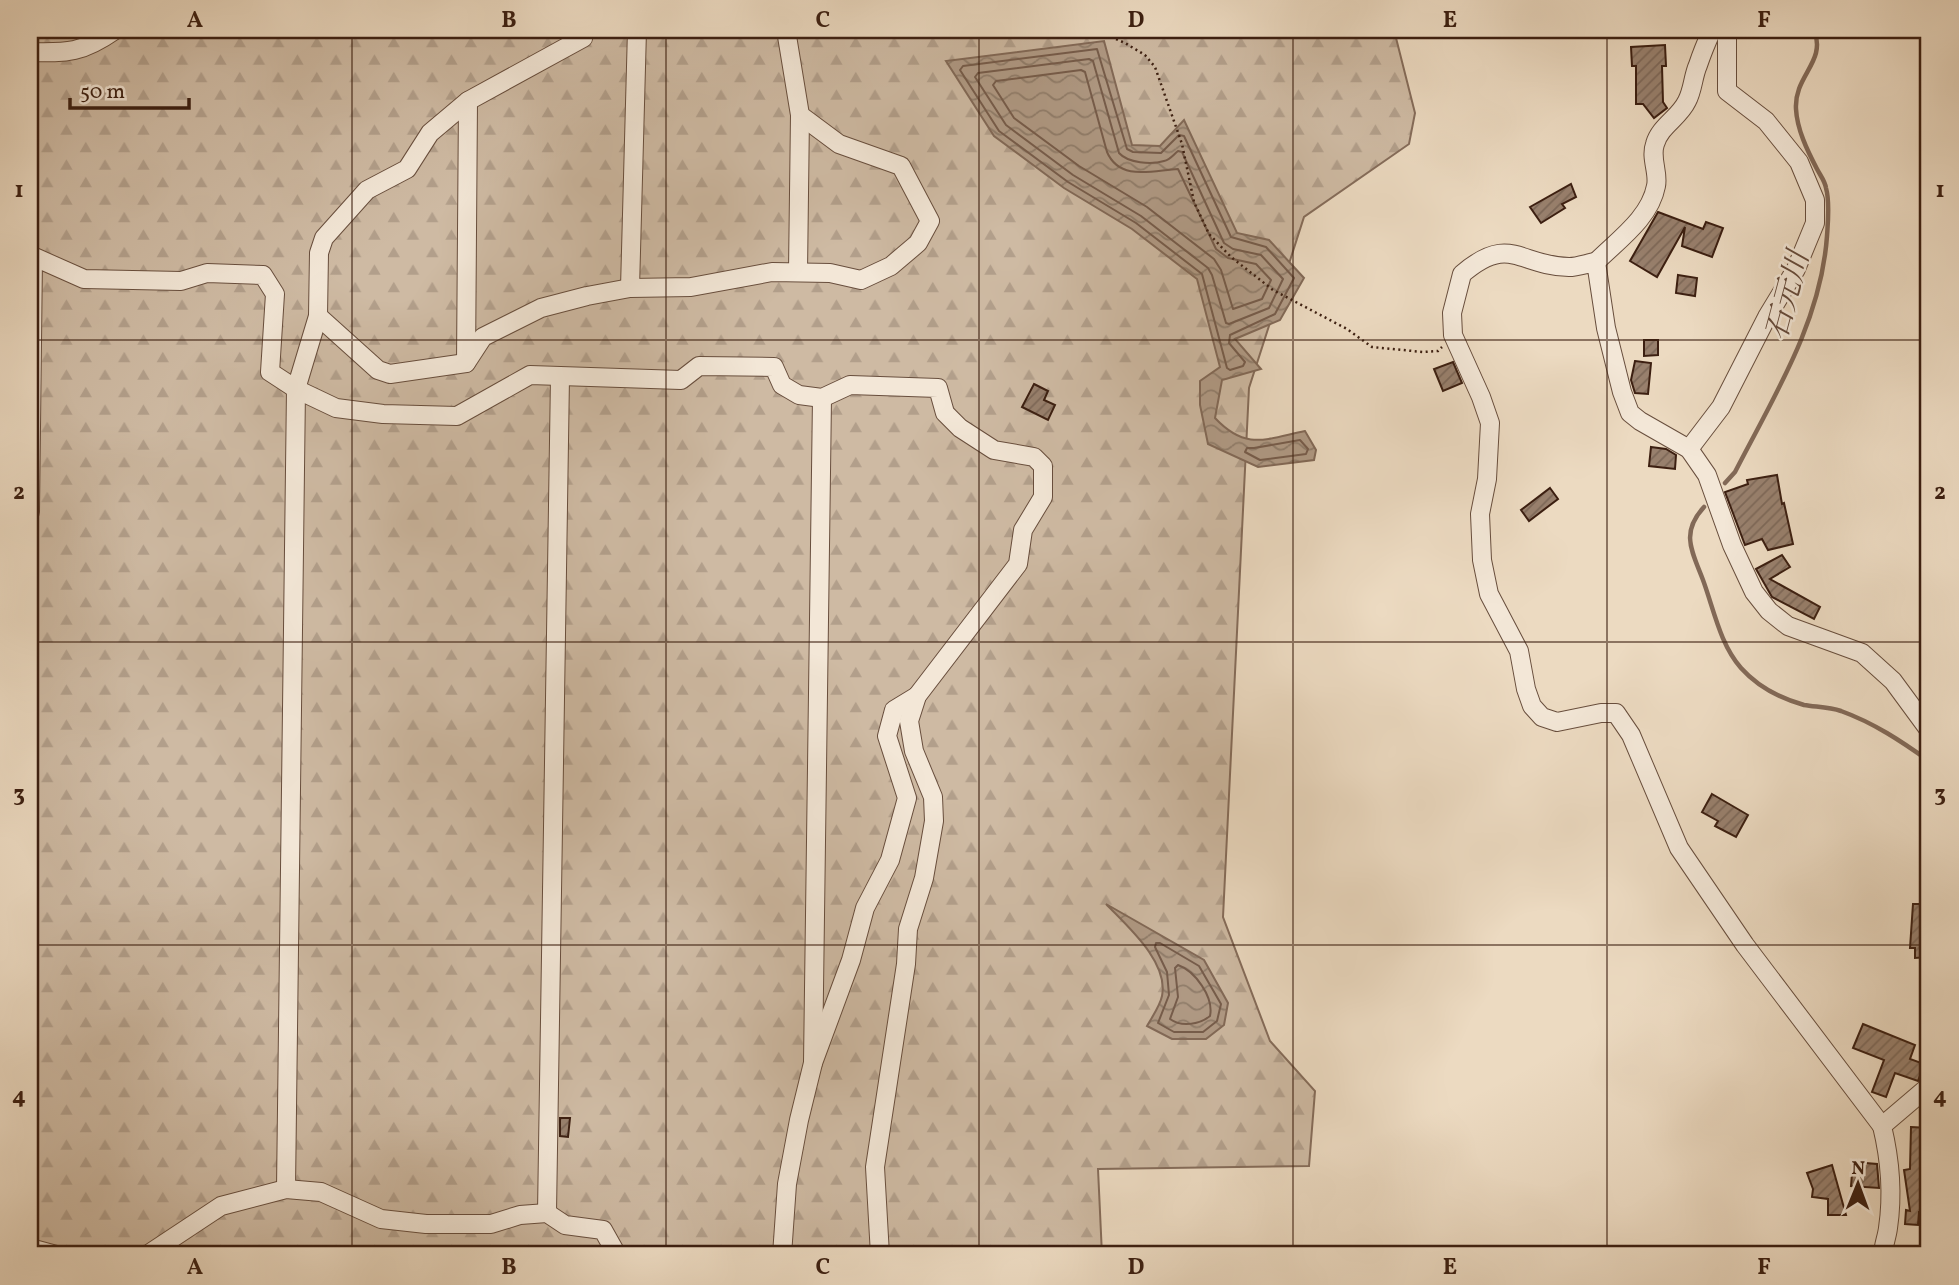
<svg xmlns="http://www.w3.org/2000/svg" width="1959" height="1285" font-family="Vollkorn,'Noto Serif JP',serif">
<defs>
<pattern id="forest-firs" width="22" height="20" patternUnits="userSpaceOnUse" patternTransform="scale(1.75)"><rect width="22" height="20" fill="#cebaa3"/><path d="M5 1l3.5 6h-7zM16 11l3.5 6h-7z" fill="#b29f8b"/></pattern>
<pattern id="water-waves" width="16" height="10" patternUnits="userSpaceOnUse" patternTransform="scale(1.75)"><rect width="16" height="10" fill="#b09a85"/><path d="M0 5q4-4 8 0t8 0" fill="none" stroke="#907d6b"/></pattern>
<pattern id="building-hatch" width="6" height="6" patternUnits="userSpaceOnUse" patternTransform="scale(1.75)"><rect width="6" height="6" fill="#98806d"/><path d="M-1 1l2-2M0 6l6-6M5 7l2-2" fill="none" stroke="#7d6858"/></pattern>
</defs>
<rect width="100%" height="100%" fill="#ecdac1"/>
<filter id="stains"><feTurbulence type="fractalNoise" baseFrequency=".00286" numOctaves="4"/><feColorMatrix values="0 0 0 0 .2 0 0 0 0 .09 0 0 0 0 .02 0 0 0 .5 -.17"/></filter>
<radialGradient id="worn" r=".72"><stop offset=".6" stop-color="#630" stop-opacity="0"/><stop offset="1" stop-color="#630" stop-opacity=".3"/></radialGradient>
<polygon fill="url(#forest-firs)" stroke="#856c5a" stroke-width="2" points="30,30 1394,30 1415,113 1409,144 1304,217 1249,388 1223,917 1270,1041 1315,1091 1309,1166 1098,1169 1102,1255 30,1255"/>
<g fill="url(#water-waves)" stroke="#826957" stroke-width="2">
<path d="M1104,41l28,104 28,1 24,-26 53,113 32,7 35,38 -24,42 -45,19 26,30 -39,11 -7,38c31,33 51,21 90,13l11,19 -2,10 -56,7 -50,-23 -8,-39v-24l20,-14 -23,-88 -65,-50 -68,-41 -70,-52 -48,-75z"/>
<path d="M1106,904l98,56 24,43 -4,22 -18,14h-34l-25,-13c5,-9 13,-20 15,-30 7,-34 -35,-70 -56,-92z"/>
</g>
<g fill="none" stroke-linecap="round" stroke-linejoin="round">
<g stroke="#765c4b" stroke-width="2">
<polygon points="1097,49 1127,149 1133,152 1161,153 1179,135 1184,136 1231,237 1266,247 1294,278 1275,314 1230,335 1229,343 1245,362 1243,366 1230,370 1227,368 1202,274 1136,223 1068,182 999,131 960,70 963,66"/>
<path d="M1089,59l4,2 26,92c9,10 32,12 45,8 6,-1 9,-6 14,-10l4,1 42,91 9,6 28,6 22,24 -14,29 -40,16 -3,-1 -14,-48 -4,-7 -67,-52 -68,-41 -67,-50 -31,-48 3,-4z"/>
<path d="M1081,70l4,2 22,80c13,30 47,18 71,17l38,80 12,9 28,6 15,16 -9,19 -29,10 -12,-39 -7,-11 -67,-52 -68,-41 -65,-48 -21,-33 3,-4z"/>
<polygon points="1300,440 1308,449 1306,454 1260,460 1245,452 1247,448 1254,448"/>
<polygon points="1156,943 1160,943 1199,966 1221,1004 1217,1021 1203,1032 1174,1032 1158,1023 1169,995 1167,972 1155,947"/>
<path d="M1178,965c17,6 36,32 32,51 -11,9 -29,11 -40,3l8,-22 -3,-29z"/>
</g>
<g stroke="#826957" stroke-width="4.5">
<path d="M1725,483l10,-11c39,-76 86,-150 92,-236 1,-15 3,-34 -1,-48 -1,-7 -6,-13 -9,-19 -10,-19 -20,-40 -21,-60 -2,-34 31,-47 18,-79"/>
<path d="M1704,507c-24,26 -12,44 -1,73 11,30 17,64 38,88 17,19 38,30 63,37 12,2 25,2 37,6 33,12 60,30 88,50"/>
</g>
</g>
<g fill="url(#building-hatch)" stroke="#3c1f11" stroke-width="2">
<polygon points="1665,45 1666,66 1662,66 1663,102 1667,108 1654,118 1643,104 1636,104 1636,66 1632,66 1631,47"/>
<polygon points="1571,184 1576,197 1562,204 1565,208 1541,223 1530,207"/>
<polygon points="1658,212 1703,229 1706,222 1723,228 1712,257 1682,246 1685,227 1657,277 1630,261"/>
<polygon points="1678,275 1697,278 1695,296 1676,293"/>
<polygon points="1644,340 1658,340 1658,355 1644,356"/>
<polygon points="1635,361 1651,363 1648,394 1635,393 1631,380"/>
<polygon points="1453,362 1462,383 1443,391 1434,369"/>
<polygon points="1034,384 1048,391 1044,400 1055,405 1048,420 1022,407"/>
<polygon points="1651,447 1666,449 1676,455 1675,469 1649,466"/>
<polygon points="1777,475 1782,504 1784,503 1793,544 1768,550 1762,539 1745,545 1725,492 1748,484 1747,480"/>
<polygon points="1550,488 1558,499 1529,521 1521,510"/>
<polygon points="1782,555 1790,567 1770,579 1820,607 1814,619 1772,597 1756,569"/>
<polygon points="1712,794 1748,815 1736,837 1715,826 1718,821 1702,812"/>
<polygon points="1913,904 1925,904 1925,930 1929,929 1929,957 1915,958 1915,948 1910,948"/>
<polygon points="1863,1024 1915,1045 1910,1059 1924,1064 1918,1081 1895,1073 1886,1097 1872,1092 1884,1060 1853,1048"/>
<polygon points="560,1118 570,1118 568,1137 560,1136"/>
<polygon points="1911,1127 1929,1128 1929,1211 1919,1212 1918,1225 1905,1224 1906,1210 1910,1211 1904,1170 1910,1169"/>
<polygon points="1853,1162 1877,1164 1879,1188 1851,1186"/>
<polygon points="1832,1165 1846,1215 1828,1215 1828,1199 1812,1197 1813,1189 1807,1173"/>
</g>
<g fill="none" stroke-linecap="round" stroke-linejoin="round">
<g stroke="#684e3d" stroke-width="20">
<g id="minor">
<path d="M30,52c38,1 52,1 85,-22"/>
<polyline points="30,255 84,279 181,281 207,273 263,275 275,294 270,372 296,389 336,408 383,414 457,416 530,375 681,380 699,366 774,367 782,385 799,395 822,398 850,385 938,388 945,413 960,428 994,450 1034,457 1043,466 1043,497 1023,530 1018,564 917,696 909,721 914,751 933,797 934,821 924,878 908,929 906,964 875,1167 880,1255"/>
<path d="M1596,262c22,-22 54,-44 60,-76 3,-13 -6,-28 -1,-42 5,-18 24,-26 32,-43 6,-11 6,-25 11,-36 4,-12 9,-24 14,-35"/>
<polyline points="798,272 800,115"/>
<polyline points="630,288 637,30"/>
<polyline points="318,316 378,370 390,374 466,363 483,337 541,308 587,296 630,288 691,287 772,272 830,273 861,280 891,266 918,243 930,221 901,166 839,144 800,115 786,30"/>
<polyline points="466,363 468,101"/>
<polyline points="1689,449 1721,407 1767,317 1796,269 1815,223 1815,200 1799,162 1766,121 1727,91 1727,30"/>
<polyline points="30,512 33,257"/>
<polyline points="813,1063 822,398"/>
<path d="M1882,1126l-137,-181 -66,-97 -48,-113 -15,-22h-15l-44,9 -15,-5 -10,-11 -6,-17 -7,-38 -30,-57 -7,-34 -2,-46 7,-35 3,-56 -9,-26 -28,-62 -1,-22 10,-39c48,-41 57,-8 107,-7 9,0 19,-4 27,-5l10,66 16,64 8,21 10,8 49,28 18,26 25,70 22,47 15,19 19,15 74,27 31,28 36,49"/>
<polyline points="286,1189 296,389 318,316 319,253 324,238 367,190 407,169 430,133 468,101 583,38 581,30"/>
<polyline points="547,1213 560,377"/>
<polyline points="30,1248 56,1255"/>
<polyline points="147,1255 221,1206 286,1189 321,1192 381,1219 426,1224 491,1224 520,1215 547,1213 565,1225 603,1230 617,1255"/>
<polyline points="782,1255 787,1184 799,1120 813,1063 851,960 865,908 890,860 907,798 887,736 894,710 917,696"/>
<path d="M1883,1255c0,-9 4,-18 5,-27 5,-34 2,-69 -6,-102l47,-40"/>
</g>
</g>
<polyline stroke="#3c1f11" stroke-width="2.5" stroke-dasharray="2 3.5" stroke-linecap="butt" points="1096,30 1125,43 1145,55 1155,67 1182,144 1194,202 1209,234 1231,257 1273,290 1347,329 1372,347 1423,352 1438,351 1442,347"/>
<use href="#minor" stroke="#f3e7d7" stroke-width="18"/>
</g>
<path fill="none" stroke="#3c1f11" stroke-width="2" stroke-opacity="0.55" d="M352,30v1225M666,30v1225M979,30v1225M1293,30v1225M1607,30v1225M30,340h1899M30,642h1899M30,945h1899"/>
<g text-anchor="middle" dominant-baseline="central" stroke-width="5" stroke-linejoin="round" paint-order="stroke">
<g font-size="30" font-style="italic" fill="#654a3a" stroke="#f3e7d7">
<text transform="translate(1789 296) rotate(-75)">石元川</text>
</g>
</g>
<rect width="1959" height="1285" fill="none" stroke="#ecdac1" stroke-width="77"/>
<g transform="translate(1858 1184) rotate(1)" stroke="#f3e7d7" stroke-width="5" paint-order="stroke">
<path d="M0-5L12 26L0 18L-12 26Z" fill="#3c1f11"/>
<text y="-10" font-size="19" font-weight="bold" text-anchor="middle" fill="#3c1f11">N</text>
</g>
<path d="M70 98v10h119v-10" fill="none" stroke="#3c1f11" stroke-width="3.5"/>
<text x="80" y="98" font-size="21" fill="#3c1f11" stroke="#f3e7d7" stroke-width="5" paint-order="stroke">50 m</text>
<rect x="38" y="38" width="1882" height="1208" fill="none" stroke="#3c1f11" stroke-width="2.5"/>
<g font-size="23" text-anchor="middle" font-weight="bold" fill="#3c1f11">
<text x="195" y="27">A</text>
<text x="509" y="27">B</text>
<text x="823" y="27">C</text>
<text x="1136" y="27">D</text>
<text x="1450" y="27">E</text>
<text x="1764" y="27">F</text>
<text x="19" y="197">1</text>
<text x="1940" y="197">1</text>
<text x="19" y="499">2</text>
<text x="1940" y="499">2</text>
<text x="19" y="801">3</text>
<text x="1940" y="801">3</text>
<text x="19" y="1103">4</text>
<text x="1940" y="1103">4</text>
<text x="195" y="1274">A</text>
<text x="509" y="1274">B</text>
<text x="823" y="1274">C</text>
<text x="1136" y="1274">D</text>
<text x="1450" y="1274">E</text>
<text x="1764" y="1274">F</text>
</g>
<rect width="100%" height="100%" filter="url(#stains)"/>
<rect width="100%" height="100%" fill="url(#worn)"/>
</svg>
